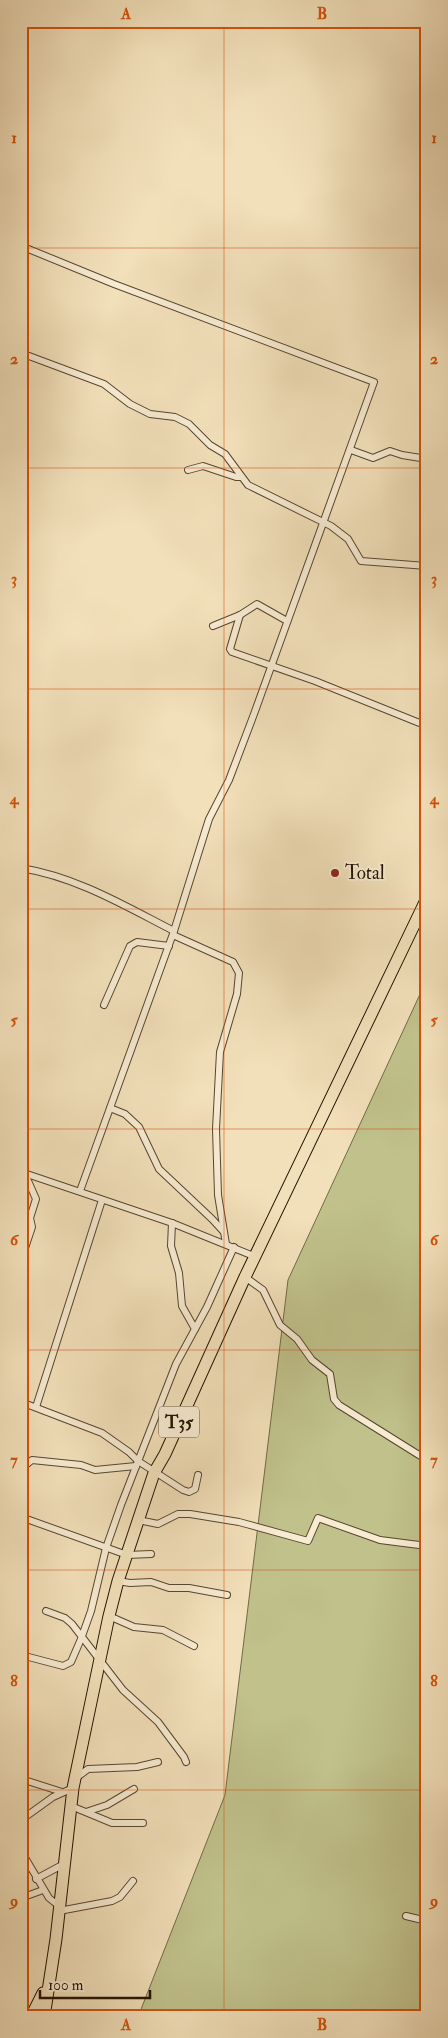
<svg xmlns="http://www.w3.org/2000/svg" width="448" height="2038" font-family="'IM FELL Double Pica',serif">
<rect width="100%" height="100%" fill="#f2e0ba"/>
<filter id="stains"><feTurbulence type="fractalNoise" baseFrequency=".004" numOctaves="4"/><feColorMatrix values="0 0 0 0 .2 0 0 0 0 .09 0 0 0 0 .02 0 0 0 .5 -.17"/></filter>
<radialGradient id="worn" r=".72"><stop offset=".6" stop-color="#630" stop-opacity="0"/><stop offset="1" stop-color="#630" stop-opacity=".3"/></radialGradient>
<polygon fill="#c0c18b" stroke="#716a46" points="427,979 427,2017 138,2017 225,1795 288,1280"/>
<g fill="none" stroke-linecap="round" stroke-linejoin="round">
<g stroke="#56462f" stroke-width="8">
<g id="street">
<polyline points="21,246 114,284 374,382 254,714 229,780 209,819 174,931 80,1191"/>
<polyline points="21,353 104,384 130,404 150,414 175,417 189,424 210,445 225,454 248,485 331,526 348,539 361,561 427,566"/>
<polyline points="351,450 373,458 390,451 402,455 427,459"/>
<polyline points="188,470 203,466 236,477 241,477"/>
<polyline points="240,615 230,649 232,652 315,681 427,726"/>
<polyline points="213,626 240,615 257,604 287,621"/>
<path d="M21,868c56,9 104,38 153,63"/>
<polyline points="173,935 233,962 239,973 237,994 220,1052 216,1129 218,1195 226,1244"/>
<polyline points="104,1005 130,946 137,942 169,946"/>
<polyline points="110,1108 125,1114 139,1127 159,1169 212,1219 223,1231"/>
<polyline points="21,1172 172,1223 256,1257"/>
<polyline points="172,1223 171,1246 179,1273 182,1306 195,1329"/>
<polyline points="21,1260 32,1227 30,1218 36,1199 25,1174"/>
<polyline points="245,1277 263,1290 280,1325 297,1339 312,1360 330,1374 334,1399 339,1405 427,1460"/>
<polyline points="21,1402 102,1433 129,1452 138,1461 183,1490 189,1492 195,1489 198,1475"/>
<polyline points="36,1407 102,1200"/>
<polyline points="21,1469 32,1460 81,1465 95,1470 136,1466"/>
<polyline points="21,1517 127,1555 151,1554"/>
<polyline points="138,1520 158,1524 178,1514 190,1514 239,1522 308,1541 318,1518 380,1540 427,1546"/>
<polyline points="118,1581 130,1583 151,1582 169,1588 189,1588 227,1595"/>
<polyline points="46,1611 65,1618 72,1624 123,1690 158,1722 184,1757 186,1762"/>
<polyline points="109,1616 134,1627 163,1630 194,1646"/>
<polyline points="21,1655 63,1666 71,1662 81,1639 91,1611 106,1548 121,1505 176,1364 207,1307 234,1247"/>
<polyline points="76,1778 88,1769 137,1767 158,1762"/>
<polyline points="21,1779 62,1792"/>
<polyline points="71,1806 112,1823 143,1823"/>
<polyline points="86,1812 107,1805 134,1789"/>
<polyline points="21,1820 53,1797 73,1788"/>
<polyline points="21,1851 49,1898 59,1906"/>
<polyline points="36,1879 64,1864"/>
<polyline points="21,1898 43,1890"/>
<polyline points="59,1911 112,1901 120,1897 133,1881"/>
<polyline points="406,1916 427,1921"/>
</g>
</g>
<g stroke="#221301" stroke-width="13">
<g id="highway">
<polyline points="31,2017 43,1993"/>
<polyline points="44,2017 56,1939 73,1788 109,1616 118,1581 154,1473 165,1454 245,1277 427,898"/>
</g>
</g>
<use href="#street" stroke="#f7ebd2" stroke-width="6"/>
<use href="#highway" stroke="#f2e0ba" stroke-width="11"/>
</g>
<path fill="none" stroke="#d4520b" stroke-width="1" stroke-opacity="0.55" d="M224,21v1996M21,248h406M21,468h406M21,689h406M21,909h406M21,1129h406M21,1350h406M21,1570h406M21,1790h406"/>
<circle fill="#8f2418" stroke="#f7ebd2" stroke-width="2" cx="335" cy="873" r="5"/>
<g text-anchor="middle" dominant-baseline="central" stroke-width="4" stroke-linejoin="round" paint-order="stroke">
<rect fill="#f7ebd2" stroke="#625440" stroke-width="1" x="159" y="1406.5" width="40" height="31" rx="4"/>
<g font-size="18" font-weight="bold" fill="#221301">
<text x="179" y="1422">T35</text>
</g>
<g font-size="19" fill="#221301" stroke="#f7ebd2" text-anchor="start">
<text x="345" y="873">Total</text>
</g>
</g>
<rect width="448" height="2038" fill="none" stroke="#f2e0ba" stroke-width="55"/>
<path d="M40 1990v8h110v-8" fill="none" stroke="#221301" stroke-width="2.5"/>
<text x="48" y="1990" font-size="15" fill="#221301" stroke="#f7ebd2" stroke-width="4" paint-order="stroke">100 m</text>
<rect x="28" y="28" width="392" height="1982" fill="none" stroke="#d4520b" stroke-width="2"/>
<g font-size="16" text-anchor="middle" font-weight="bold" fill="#d4520b">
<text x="126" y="19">A</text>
<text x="322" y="19">B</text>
<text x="14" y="143">1</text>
<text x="434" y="143">1</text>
<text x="14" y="364">2</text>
<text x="434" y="364">2</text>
<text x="14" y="584">3</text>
<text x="434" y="584">3</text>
<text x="14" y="804">4</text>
<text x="434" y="804">4</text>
<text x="14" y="1025">5</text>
<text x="434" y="1025">5</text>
<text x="14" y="1245">6</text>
<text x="434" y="1245">6</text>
<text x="14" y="1465">7</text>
<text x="434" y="1465">7</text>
<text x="14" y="1686">8</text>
<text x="434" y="1686">8</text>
<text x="14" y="1906">9</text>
<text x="434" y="1906">9</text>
<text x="126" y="2030">A</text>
<text x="322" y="2030">B</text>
</g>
<rect width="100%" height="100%" filter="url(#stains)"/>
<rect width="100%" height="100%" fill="url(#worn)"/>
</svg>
